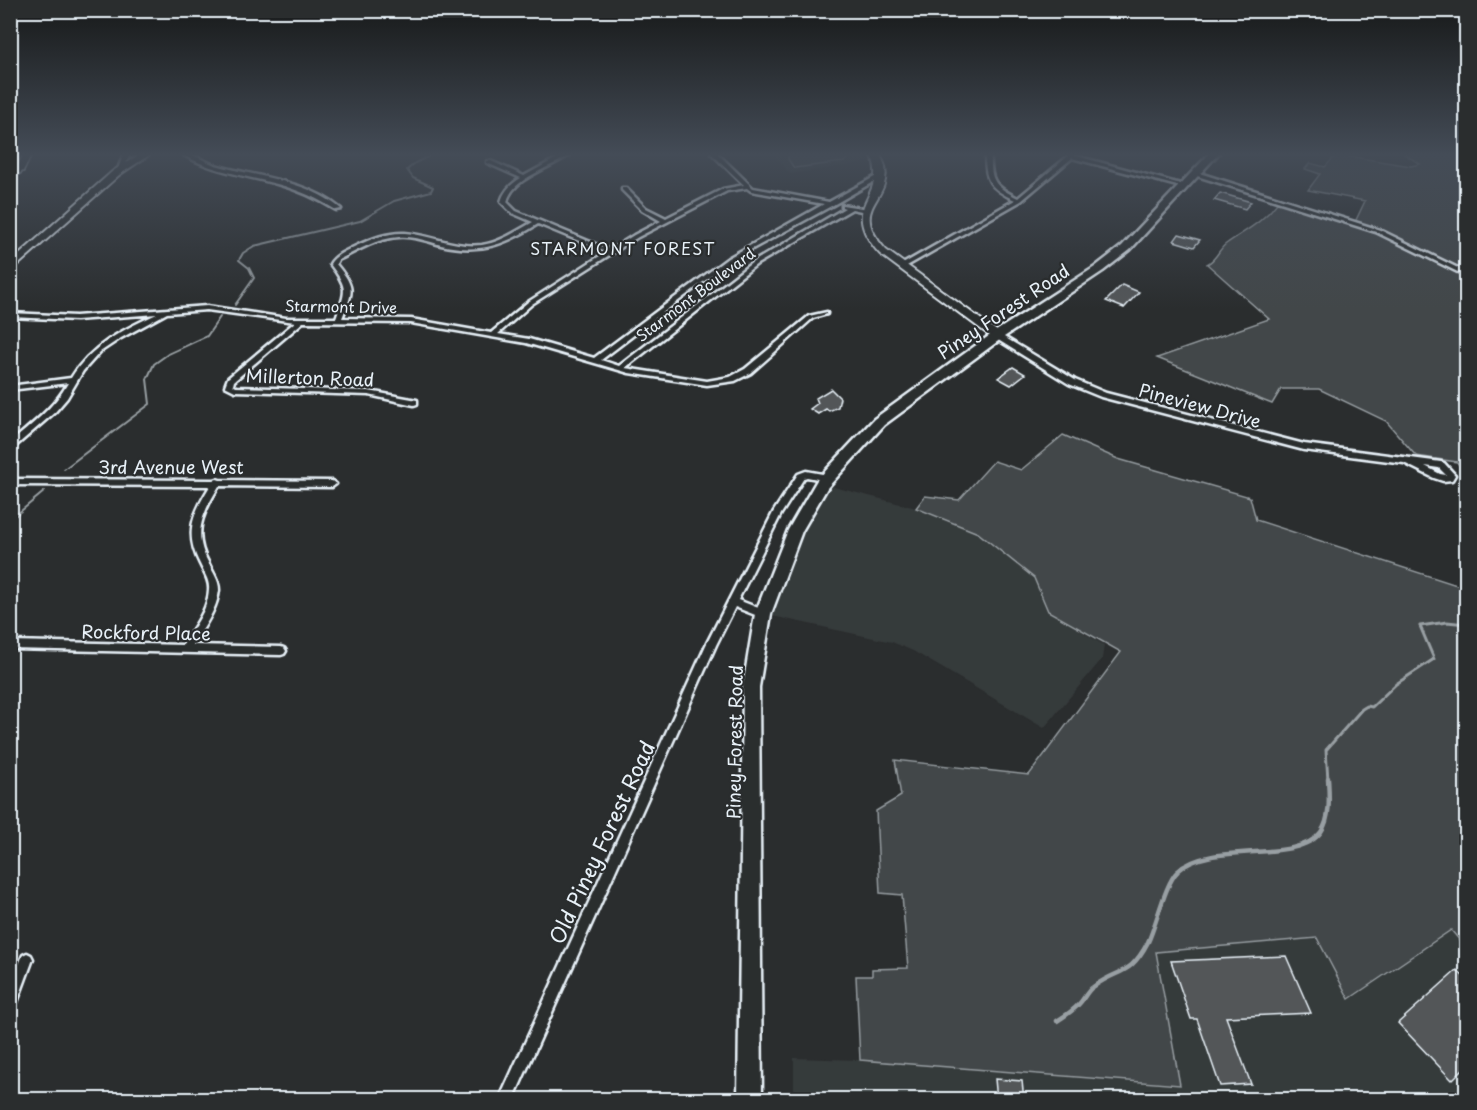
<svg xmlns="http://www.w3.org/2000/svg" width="1477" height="1110" font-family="'Playpen Sans',sans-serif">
<rect width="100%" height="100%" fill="#2a2d2e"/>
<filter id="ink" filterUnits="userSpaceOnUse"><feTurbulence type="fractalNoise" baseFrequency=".0167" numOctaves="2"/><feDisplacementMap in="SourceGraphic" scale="12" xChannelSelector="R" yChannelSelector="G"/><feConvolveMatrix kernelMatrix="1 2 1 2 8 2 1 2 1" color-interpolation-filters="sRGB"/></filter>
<g filter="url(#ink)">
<g fill="#363a3b">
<polygon points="773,153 865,153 870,162 790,174"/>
<polygon points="822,484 924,510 978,533 1034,578 1048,611 1104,645 1102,659 1044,728 913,651 892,642 763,614"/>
<polygon points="1451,930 1466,948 1466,1099 794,1099 794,1058 860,1060 1180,1085 1156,952 1318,938 1350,999"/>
</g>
<g fill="#424648" stroke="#959ca0" stroke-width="1.5">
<polygon points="789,153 847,153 850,156 844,162 794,168 788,159"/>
<path d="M1328,153l83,13 9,-2 -17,-11h63v322l-9,-13 -41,-6 -30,-35 -67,-32h-38l-9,15 -115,-46 112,-39 -62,-55c10,-5 11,-14 19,-20 20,-14 36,-21 51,-41l25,3 53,16 10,-21 -57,-11 12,-16 -15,-5 5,-6 15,4 10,-11z"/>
<polygon points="1063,435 1118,459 1250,497 1256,520 1466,588 1466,948 1451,930 1349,999 1317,938 1156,952 1180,1085 860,1060 856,976 872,976 872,969 908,968 902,895 880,893 876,811 901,796 895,760 1029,775 1121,652 1048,611 1034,578 978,533 916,508 925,496 959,500 994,461 1021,470"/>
</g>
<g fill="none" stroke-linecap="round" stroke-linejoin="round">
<g stroke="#989fa3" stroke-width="2">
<polyline points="235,305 254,278 249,268 239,260 243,253 254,246 360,221 394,201 431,191 433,187 413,178 407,170 415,163 435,153"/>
<polyline points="64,469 150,404 147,379 154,364 168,354 207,336 220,317"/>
<polyline points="10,520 45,491"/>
</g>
<g stroke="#989fa3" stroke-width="3">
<polyline points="10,520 12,518"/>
<polyline points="1328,780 1326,750 1362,709 1367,706 1372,707 1396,684 1434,659 1420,626 1447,622 1466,624"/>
</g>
<path stroke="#989fa3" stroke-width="4.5" d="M1057,1021c8,-5 16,-10 22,-17 5,-5 8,-13 14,-17 27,-20 36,-9 55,-45 9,-19 17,-59 30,-71 32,-31 119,-6 143,-39 10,-14 8,-37 7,-54"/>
</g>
<g fill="#535759" stroke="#e8f1f8" stroke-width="1.5">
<polygon points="1220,193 1251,202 1245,209 1214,200"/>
<polygon points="1179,234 1200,240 1194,247 1174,241"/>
<polygon points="1122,285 1139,292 1124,308 1106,301"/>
<polygon points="1013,367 1025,374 1011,385 998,378"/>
<polygon points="831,389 840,398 838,407 829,411 826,409 818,414 810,409 818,403 816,398"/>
<polygon points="1286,956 1311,1013 1226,1017 1251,1084 1220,1086 1197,1019 1191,1019 1171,961"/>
<polygon points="1457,970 1467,980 1467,1065 1452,1080 1398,1023"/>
<polygon points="995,1079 1022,1081 1024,1100 997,1100"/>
</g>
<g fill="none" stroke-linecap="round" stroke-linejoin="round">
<g stroke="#e8f1f8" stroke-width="5">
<g id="street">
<polygon points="124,153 130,153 124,169 121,171 118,169"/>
<path d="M180,153c13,0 24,8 35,12 42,12 92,15 126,44l-5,1c-19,-12 -37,-20 -59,-26 -32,-9 -68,-13 -97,-31z"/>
<path d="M566,153h7c-19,14 -61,24 -66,49l9,9 94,39 24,-15 27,-14 -19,-11 -20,-20v-2h4l20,20 20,10 57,-29 21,-4 -33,-32h6l36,35 76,14 51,-28 5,1 -52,30 -101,55 -131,100 18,6 134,-104 92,-54 -3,-1v-2l26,4 1,1 -3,2 -14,-3 -95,55 -132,104 82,13 23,-4 15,-8 64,-53 18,-4v2l-14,4 -62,55 -16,8 -28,4 -78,-12 -103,-30 -115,-20 -108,-1 -69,59 -1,4 3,2 133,4 48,9v4l-3,1 -45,-10 -134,-4 -10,-5 3,-8 67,-56 -88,-12 -40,3 -46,25 -21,14 -17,19 -16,27 -12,14 -45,39v-8c22,-19 44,-35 58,-60l-58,7v-4l61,-8c19,-32 53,-49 86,-64l-81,6 -66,-3v-4l66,3 131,-10 79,12h50c10,-28 13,-29 -6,-54 5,-9 16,-13 26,-18 15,-7 32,-14 49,-13 26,2 50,15 77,12 19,-3 35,-14 51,-23l-21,-9 -11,-11c3,-11 10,-18 20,-24l-34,-15v-2h4l33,15zM747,188l4,3 73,13 -96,54 -134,100 -65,-19 -31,-5 34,-30 106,-67 89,-46zM538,224l68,28 -78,50 -37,31 -80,-14 -69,-1c11,-27 14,-30 -6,-54l2,-4c19,-9 39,-22 61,-23 14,-1 28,4 42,8 40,9 63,0 97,-21z"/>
<path d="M985,153h6c-1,27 2,33 27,45l49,-41 2,-4h6l-2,2 115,31 -3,2 -113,-30 -51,43 -116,66h-4v-2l114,-65c-26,-12 -30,-19 -30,-47z"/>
<polygon points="1196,172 1380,230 1466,272 1466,276 1376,232 1194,175 1194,173"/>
<path d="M995,334h4l76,46 31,13 198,51 137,18 3,1 11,12 -3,5 -9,1 -9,-3 -30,-15 -100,-13 -203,-53 -32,-13 -74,-46zM1425,466l14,2 7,7 -6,-1z"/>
<polygon points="806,471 828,475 832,478 828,481 807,477 804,478 781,514 738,600 766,611 768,614 766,617 763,618 735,607 716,645 513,1100 499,1100 706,645 774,511 798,474"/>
<path d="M10,479l204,1 3,-1 3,1 112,1 4,3 -4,3 -113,-1c-17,28 -27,48 -10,78 4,9 10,16 10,26 -2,20 -16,38 -26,55l88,2 3,1 2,3 -2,3 -3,1 -271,-6v-8l173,4c10,-17 25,-34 26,-55 1,-10 -5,-17 -9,-26 -16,-31 -7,-50 10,-78l-200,-1z"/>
<polygon points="27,953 31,955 33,959 15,1008 10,1009 10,985 23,955"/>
</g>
</g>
<g stroke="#e8f1f8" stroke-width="4">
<g id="secondary">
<polygon points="24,153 32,153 23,171 10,179 10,172 17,168"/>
<polygon points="142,153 152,153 119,175 10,272 10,263 113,171"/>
<path d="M871,153h8c2,4 5,9 6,14 6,36 -38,39 1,83l115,84v4h-8l-113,-84c-45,-51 10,-54 -9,-101z"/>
</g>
</g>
<g stroke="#e8f1f8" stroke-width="5">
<polygon id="primary" points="1210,153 1219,153 1130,250 1103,271 1001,339 884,425 827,488 802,531 771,614 759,687 762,1100 738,1100 743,687 755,614 788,530 817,480 874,419 993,333 1095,267 1122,246"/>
</g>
<use href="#street" fill="#2a2d2e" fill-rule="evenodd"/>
<use href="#secondary" fill="#2a2d2e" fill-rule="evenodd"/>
<use href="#primary" fill="#2a2d2e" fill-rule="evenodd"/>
</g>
</g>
<linearGradient id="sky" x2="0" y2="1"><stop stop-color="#171919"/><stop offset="0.5" stop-color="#444c57"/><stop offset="1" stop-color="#444c57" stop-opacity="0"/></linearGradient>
<rect width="1477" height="309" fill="url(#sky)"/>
<g text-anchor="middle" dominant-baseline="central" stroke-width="4.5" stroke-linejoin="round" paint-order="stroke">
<g font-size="15" fill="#e8f1f8" stroke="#2a2d2e">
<text transform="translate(695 294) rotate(-37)">Starmont Boulevard</text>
<text transform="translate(341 306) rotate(1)">Starmont Drive</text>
</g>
<g font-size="16" letter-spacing="1.5" fill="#e8f1f8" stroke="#2a2d2e">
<text x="623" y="248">STARMONT FOREST</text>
</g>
<g font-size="18" fill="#e8f1f8" stroke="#2a2d2e">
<text transform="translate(1003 311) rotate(-34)">Piney Forest Road</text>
<text transform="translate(310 377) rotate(2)">Millerton Road</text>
<text transform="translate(1200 405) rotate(15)">Pineview Drive</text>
<text x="171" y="466">3rd Avenue West</text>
<text transform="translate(146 632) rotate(1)">Rockford Place</text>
<text transform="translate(734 742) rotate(-89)">Piney Forest Road</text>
</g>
<g font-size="21" fill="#e8f1f8" stroke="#2a2d2e">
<text transform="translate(601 842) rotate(-65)">Old Piney Forest Road</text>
</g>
</g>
<rect width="1477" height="1110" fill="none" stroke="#2a2d2e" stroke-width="36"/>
<rect x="18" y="18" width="1441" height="1074" fill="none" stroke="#e8f1f8" stroke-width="2" filter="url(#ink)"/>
</svg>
